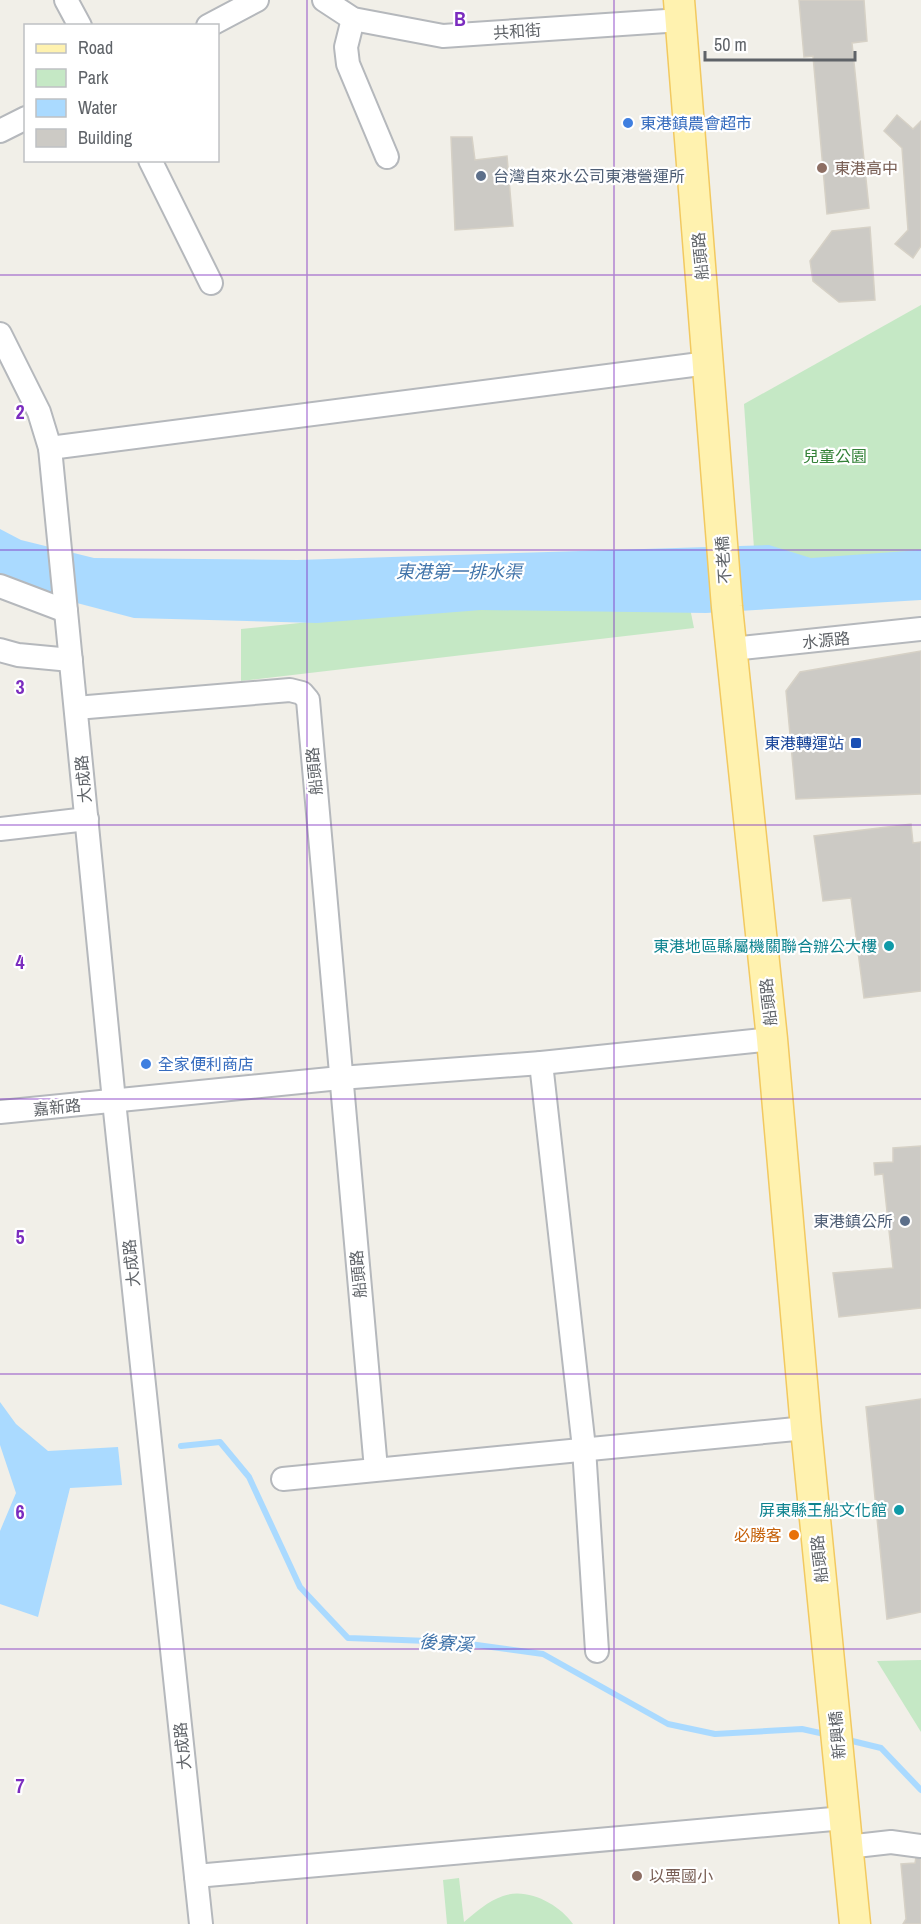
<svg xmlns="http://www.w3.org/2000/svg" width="921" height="1924" font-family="'Archivo Narrow','Noto Sans TC',sans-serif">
<rect width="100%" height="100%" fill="#f1efe8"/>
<g fill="#c5e8c5">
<polygon points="921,305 921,561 755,563 744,404"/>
<polygon points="501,602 690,608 694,628 241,681 241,629"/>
<polygon points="921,1660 921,1732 877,1661"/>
<path d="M459,1878l5,44c12,-10 24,-21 39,-26 24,-9 56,8 70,28h-126l-4,-44z"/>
</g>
<g fill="#aadaff">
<polygon points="0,529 21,540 94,558 297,560 769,545 811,558 921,550 921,600 706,613 481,610 317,623 134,618 35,592 0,578"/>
<polygon points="0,1402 16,1424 48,1451 118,1447 122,1485 70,1488 38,1617 0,1604 0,1531 16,1493 0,1445"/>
</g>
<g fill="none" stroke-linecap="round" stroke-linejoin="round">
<g stroke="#aadaff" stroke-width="6">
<polyline points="181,1446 220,1442 249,1477 300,1587 348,1638 455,1642 543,1654 668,1724 715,1734 802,1729 829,1735"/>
<polyline points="844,1739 881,1748 921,1790"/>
</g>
</g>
<g fill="#cccac5" stroke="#d6d1c6" stroke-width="1.5">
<polygon points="799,0 864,0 867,41 852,43 869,208 827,214 813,56 804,57"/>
<polygon points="897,115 913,129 921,121 921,246 913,258 895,244 908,230 902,148 884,131"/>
<polygon points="451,137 472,137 475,160 507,156 513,226 455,230"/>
<polygon points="870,227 875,300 839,302 813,281 810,261 832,231"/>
<polygon points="921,651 921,794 796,799 786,691 800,672"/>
<polygon points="911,824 913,843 921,842 921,991 864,998 851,898 823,901 814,836"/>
<polygon points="921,1146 921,1308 839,1317 833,1273 893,1268 883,1174 875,1175 874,1163 893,1162 893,1148"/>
<polygon points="921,1399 921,1612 887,1619 866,1407"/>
<polygon points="916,1857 921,1857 921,1924 903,1924 906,1919 901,1864 915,1863"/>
</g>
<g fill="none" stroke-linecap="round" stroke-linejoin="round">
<g stroke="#b5b8bc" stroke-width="26">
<g id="minor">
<polyline points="66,0 80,26"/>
<polyline points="324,0 353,19 443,36 681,20"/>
<polyline points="353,19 346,47 348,64 387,157"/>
<polyline points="208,26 257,0"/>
<polyline points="0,131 26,118"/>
<polyline points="150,160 211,283"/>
<polyline points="0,334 39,412 50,448 114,1101 201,1924"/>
<polyline points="50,448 708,363"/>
<polyline points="0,586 66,611"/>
<polyline points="732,649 921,629"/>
<polyline points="0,650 18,655 71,660"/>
<polyline points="76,708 290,690 302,693 308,700 376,1469"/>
<polyline points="0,829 87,819"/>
<polyline points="541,1063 584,1448 597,1651"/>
<polyline points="0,1112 340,1078 541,1063 772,1039"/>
<polyline points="283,1479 806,1428"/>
<polyline points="847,1847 891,1842 921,1846"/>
<polyline points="196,1876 844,1818"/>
</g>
</g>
<g stroke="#f2c960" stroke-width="33">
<polyline id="major" points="679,0 727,607 772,1039 806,1428 855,1924"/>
</g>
<use href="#minor" stroke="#fff" stroke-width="22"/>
<use href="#major" stroke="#fff2af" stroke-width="30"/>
</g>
<path fill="none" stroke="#7b2cbf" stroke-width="1.5" stroke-opacity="0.55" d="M307,0v1924M614,0v1924M0,275h921M0,550h921M0,825h921M0,1099h921M0,1374h921M0,1649h921"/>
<g fill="#3f7fe0" stroke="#fff" stroke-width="2">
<circle cx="628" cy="123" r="6"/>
<circle cx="146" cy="1064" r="6"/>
</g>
<g fill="#8d6e63" stroke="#fff" stroke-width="2">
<circle cx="822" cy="168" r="6"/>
<circle cx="637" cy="1876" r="6"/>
</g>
<g fill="#5c6f8a" stroke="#fff" stroke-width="2">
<circle cx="481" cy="176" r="6"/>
<circle cx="905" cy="1221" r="6"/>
</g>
<rect fill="#1a4fb4" stroke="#fff" stroke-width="2" x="850" y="737" width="12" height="12" rx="3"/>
<g fill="#0f9aa8" stroke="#fff" stroke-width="2">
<circle cx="889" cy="946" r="6"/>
<circle cx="899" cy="1510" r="6"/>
</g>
<circle fill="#e8710a" stroke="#fff" stroke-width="2" cx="794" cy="1535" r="6"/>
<g text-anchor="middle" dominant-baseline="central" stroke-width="4.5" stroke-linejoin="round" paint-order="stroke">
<g font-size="16" fill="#5f6368" stroke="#fff">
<text transform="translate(517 31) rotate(-4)">共和街</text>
<text transform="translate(700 256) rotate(-95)">船頭路</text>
<text transform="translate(723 560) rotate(-94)">不老橋</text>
<text transform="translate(826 640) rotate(-6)">水源路</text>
<text transform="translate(314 771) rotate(-95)">船頭路</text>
<text transform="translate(83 779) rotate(-95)">大成路</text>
<text transform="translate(768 1002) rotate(-96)">船頭路</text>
<text transform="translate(57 1107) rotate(-6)">嘉新路</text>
<text transform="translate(131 1263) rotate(-96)">大成路</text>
<text transform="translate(358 1274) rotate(-95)">船頭路</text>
<text transform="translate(819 1559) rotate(-96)">船頭路</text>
<text transform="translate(837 1735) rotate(-95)">新興橋</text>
<text transform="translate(182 1746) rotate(-96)">大成路</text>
</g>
<g font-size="16" fill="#366cbe" stroke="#fff" text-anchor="start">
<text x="640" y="123">東港鎮農會超市</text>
<text x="158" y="1064">全家便利商店</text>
</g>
<g font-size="16" fill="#785e54" stroke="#fff" text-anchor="start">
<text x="834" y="168">東港高中</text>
<text x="649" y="1876">以栗國小</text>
</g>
<g font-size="16" fill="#4e5e75" stroke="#fff" text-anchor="start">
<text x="493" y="176">台灣自來水公司東港營運所</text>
<text x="893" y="1221" text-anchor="end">東港鎮公所</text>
</g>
<g font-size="16" fill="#348238" stroke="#fff">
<text x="835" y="456">兒童公園</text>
</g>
<g font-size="16" fill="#164399" stroke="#fff" text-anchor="end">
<text x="844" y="743">東港轉運站</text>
</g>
<g font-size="16" fill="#0d838f" stroke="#fff" text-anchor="end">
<text x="877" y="946">東港地區縣屬機關聯合辦公大樓</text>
<text x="887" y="1510">屏東縣王船文化館</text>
</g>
<g font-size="16" fill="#c56008" stroke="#fff" text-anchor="end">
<text x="782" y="1535">必勝客</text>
</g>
<g font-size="18" font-style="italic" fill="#4174aa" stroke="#fff">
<text x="459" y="571">東港第一排水渠</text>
<text transform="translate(446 1643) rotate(4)">後寮溪</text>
</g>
</g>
<g font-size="20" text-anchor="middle" font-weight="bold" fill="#7b2cbf" stroke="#fff" stroke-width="4.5" stroke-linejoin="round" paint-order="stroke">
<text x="460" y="26">B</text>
<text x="20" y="419">2</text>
<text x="20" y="694">3</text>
<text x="20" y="969">4</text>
<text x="20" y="1244">5</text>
<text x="20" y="1519">6</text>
<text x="20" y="1793">7</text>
</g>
<rect x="24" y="24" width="195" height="138" fill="#ffffff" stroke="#bfc1c3" stroke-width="1.5"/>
<rect x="36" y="44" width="30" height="9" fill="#fff2af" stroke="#bfc1c3" stroke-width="1.5"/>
<text x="78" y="54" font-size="18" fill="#5f6368">Road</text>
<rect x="36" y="69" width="30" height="18" fill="#c5e8c5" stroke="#bfc1c3" stroke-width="1.5"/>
<text x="78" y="84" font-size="18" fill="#5f6368">Park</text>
<rect x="36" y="99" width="30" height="18" fill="#aadaff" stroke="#bfc1c3" stroke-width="1.5"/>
<text x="78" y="114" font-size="18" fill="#5f6368">Water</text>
<rect x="36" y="129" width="30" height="18" fill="#cccac5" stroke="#bfc1c3" stroke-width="1.5"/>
<text x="78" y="144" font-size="18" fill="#5f6368">Building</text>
<path d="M705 51v9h150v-9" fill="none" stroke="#5f6368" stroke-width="3"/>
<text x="714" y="51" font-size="18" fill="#5f6368" stroke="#ffffff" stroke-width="4.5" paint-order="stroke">50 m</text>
</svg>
